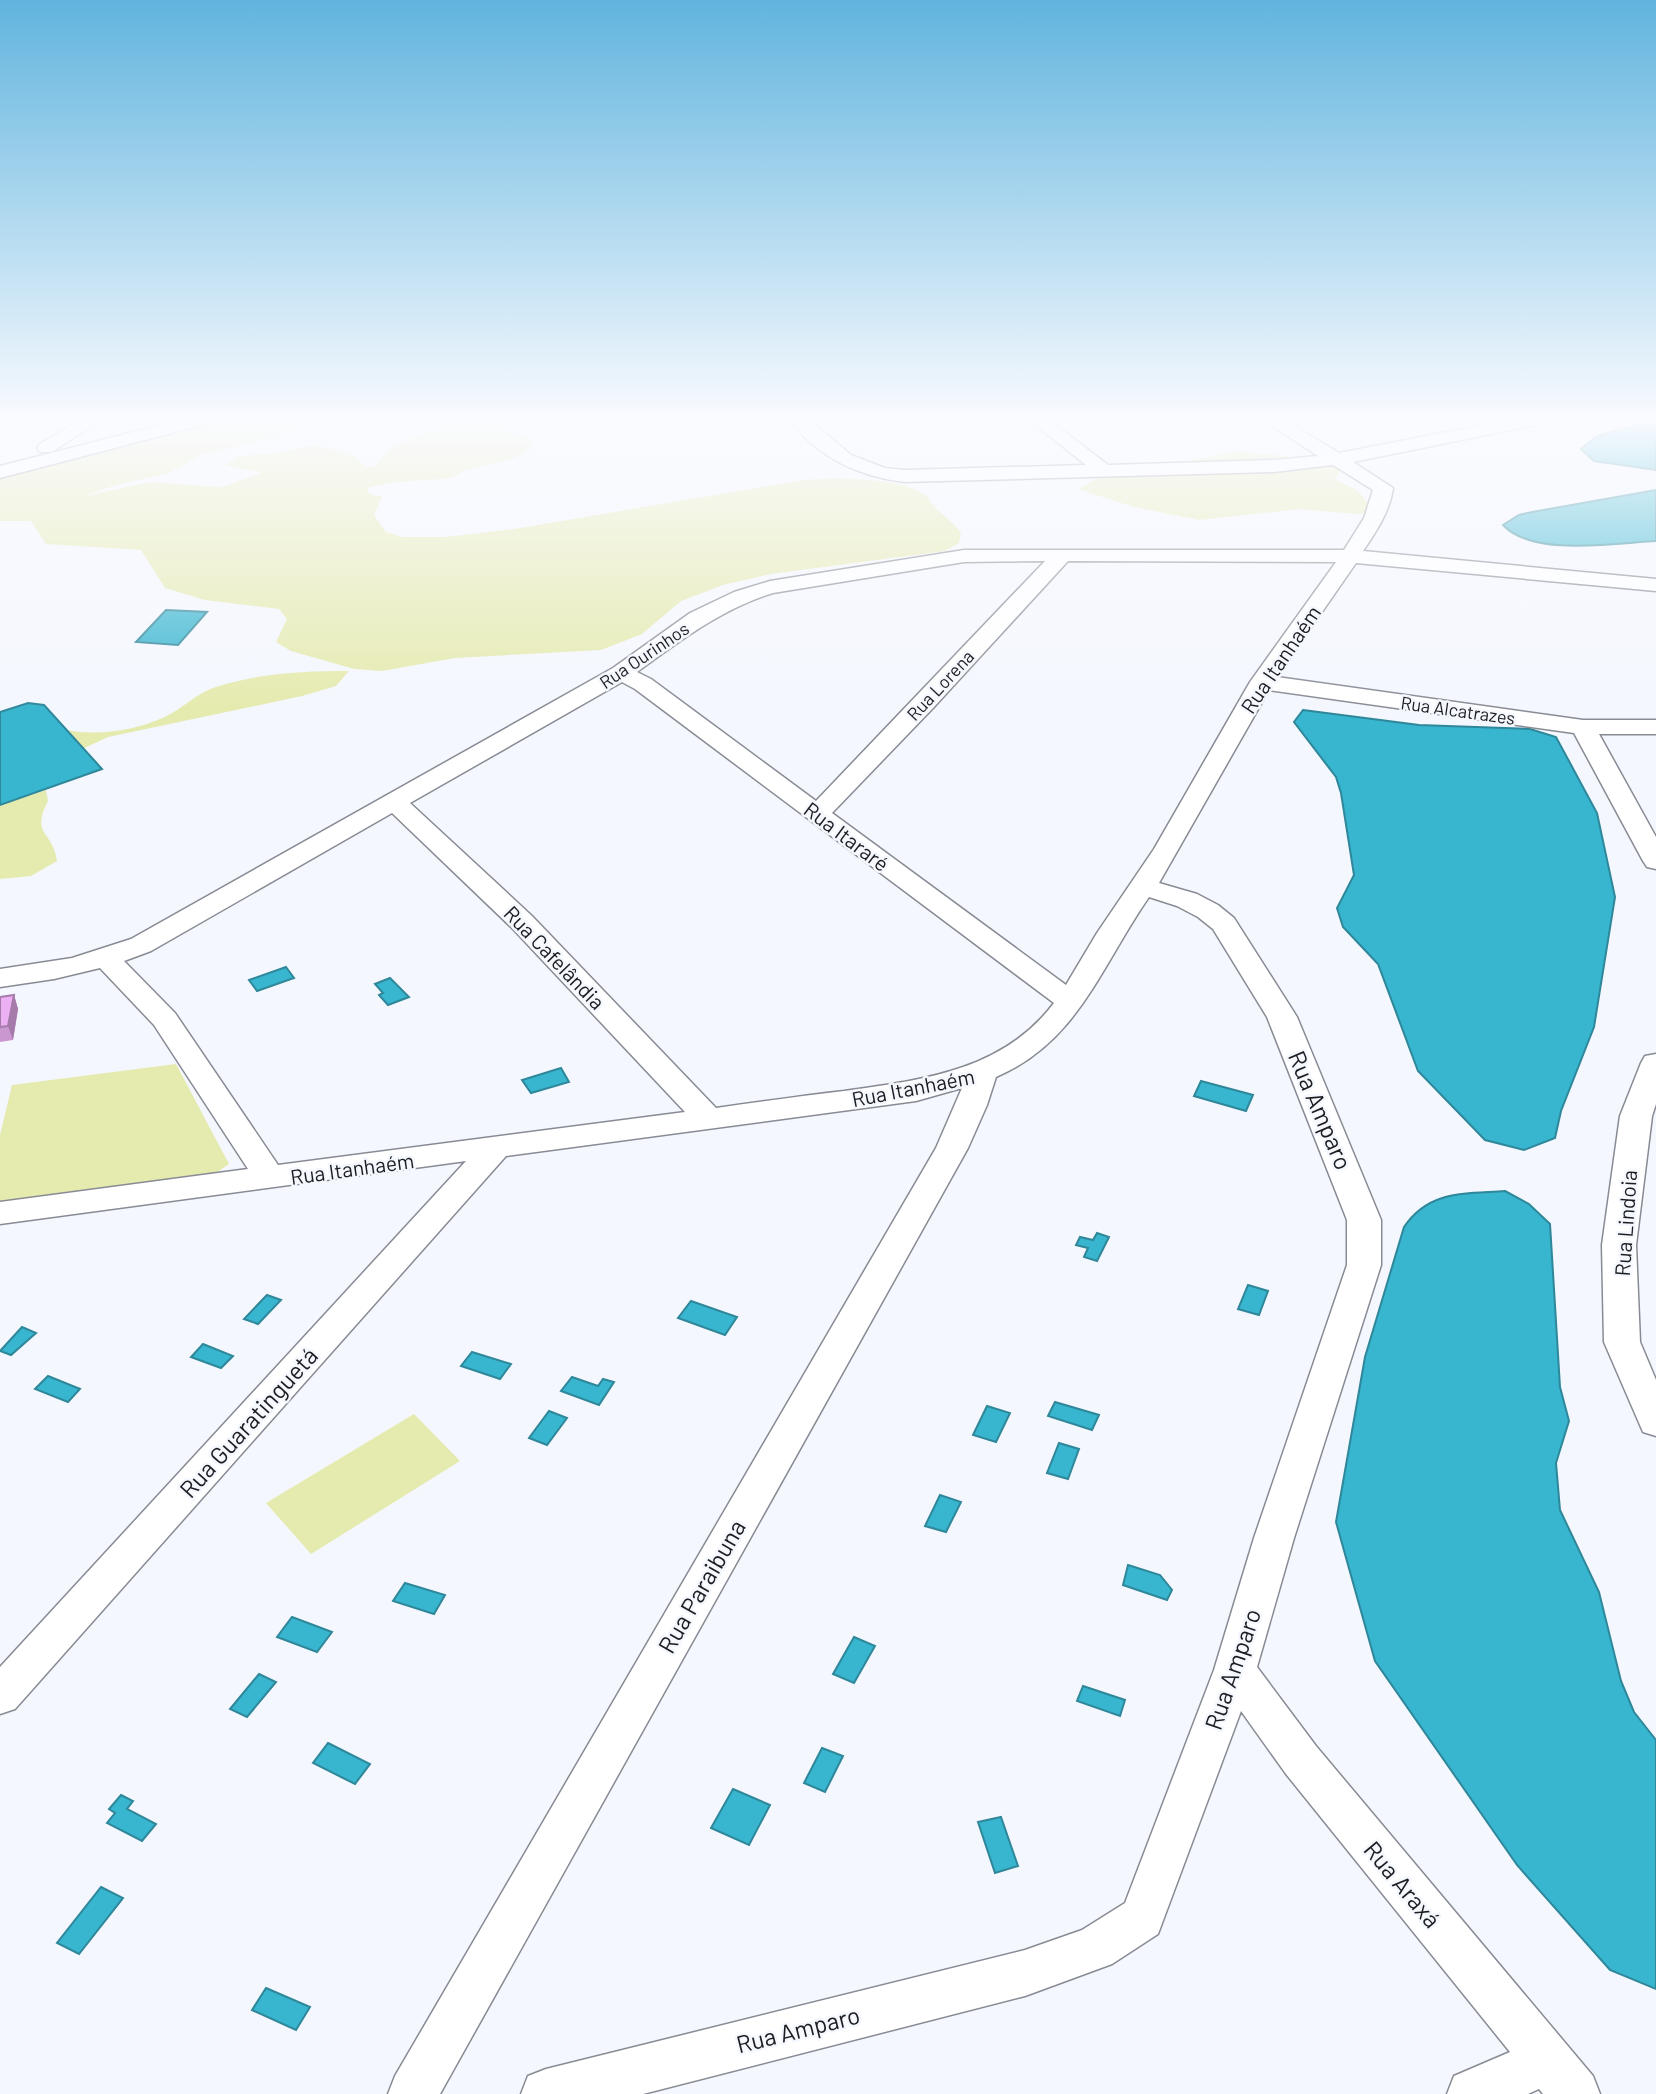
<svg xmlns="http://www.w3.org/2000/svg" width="1656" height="2094" font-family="Barlow,sans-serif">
<rect width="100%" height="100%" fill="#f4f7fe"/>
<g fill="#e5eaae">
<path d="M231,419h70l-11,12 -12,5 -76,19 -33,18 -53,12 -32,11 67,-14 71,5 40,-14 -37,-8 13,-8c16,-3 32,-3 48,-6 12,-2 24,-7 37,-4 9,2 22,4 31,9 6,3 8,11 17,11 9,0 11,-14 18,-18 44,-25 98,-34 143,-8l1,5c-19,18 -41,17 -65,23 -7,2 -12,8 -19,9 -28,4 -53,1 -81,10v5l14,4 -8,18 12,17 17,5h43l68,-8 290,-49c32,-3 92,-3 120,14 5,3 6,8 10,12 9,10 20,16 27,27l-2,10 -14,8 -174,23 -48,11 -42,16 -39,33 -41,16 -146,8 -73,13 -28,-2 -63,-18 -15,-9 11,-23 -8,-10 -74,-9 -40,-12 -24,-38 -95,-6 -15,-23h-31v-43z"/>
<path d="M1237,451c23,4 91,5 103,20l-5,8c14,7 33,14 34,32l-11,3 -58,-5 -101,11 -65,-13 -56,-18 35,-20 62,-5z"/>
<path d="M349,671l-13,15 -34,10 -194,41 -92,43 -16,-60 35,-17 -5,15c42,21 92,18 135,-1 17,-8 33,-25 51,-30 43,-14 88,-16 133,-16z"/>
<path d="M46,790l2,11c-18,35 5,29 9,60l-26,15 -31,3v-74z"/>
<polygon points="176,1064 229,1164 219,1171 196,1177 0,1202 0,1135 12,1085"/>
<polygon points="414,1414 460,1461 311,1554 266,1503"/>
</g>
<g fill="#38b5cf" stroke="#2f879a" stroke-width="2">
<polygon points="1656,419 1656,470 1594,461 1581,449 1597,436"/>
<path d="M1656,490v51c-40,2 -124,16 -153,-16l16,-10 13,-3z"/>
<polygon points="166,610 207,612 178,645 136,642"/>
<polygon points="28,703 44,705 102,769 0,805 0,712"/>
<polygon points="1303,710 1419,725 1530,729 1556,737 1597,813 1615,897 1594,1027 1561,1111 1555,1138 1524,1150 1485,1140 1418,1071 1378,964 1343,927 1337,908 1354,875 1341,793 1336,777 1294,722"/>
<polygon points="286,967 294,978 257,991 249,980"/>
<polygon points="390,978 409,997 388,1005 379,995 383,993 375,984"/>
<polygon points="561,1068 569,1082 531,1093 522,1080"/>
<polygon points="1201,1081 1253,1095 1246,1111 1194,1096"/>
<path d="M1505,1191l24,13 21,20 10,163 9,34 -13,42 4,47 39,82 22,89 13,31 22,28v249l-46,-19 -93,-105 -142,-204 -39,-139 29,-165 39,-130c25,-37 60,-33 101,-36z"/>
<polygon points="1097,1233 1109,1237 1097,1261 1084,1257 1088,1248 1076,1245 1080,1237 1093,1240"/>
<polygon points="1248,1285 1268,1291 1259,1315 1238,1309"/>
<polygon points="267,1295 281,1300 258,1324 244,1319"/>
<polygon points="691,1301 737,1317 725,1335 678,1318"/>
<polygon points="22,1327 36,1333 11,1355 0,1351"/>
<polygon points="203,1344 233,1356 221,1368 191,1357"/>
<polygon points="472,1352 511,1364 500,1379 461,1366"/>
<polygon points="48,1376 80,1389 68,1402 35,1389"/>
<polygon points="572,1377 598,1386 603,1379 614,1382 599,1405 561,1391"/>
<polygon points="1055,1402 1099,1415 1092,1430 1048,1416"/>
<polygon points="987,1406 1010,1413 996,1442 973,1435"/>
<polygon points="549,1411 567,1418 547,1445 529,1438"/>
<polygon points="1059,1443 1079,1449 1068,1479 1047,1473"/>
<polygon points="940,1495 961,1502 946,1532 925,1526"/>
<polygon points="1128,1565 1160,1575 1172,1590 1167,1600 1123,1585"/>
<polygon points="405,1583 445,1595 434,1614 393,1601"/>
<polygon points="292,1617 332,1632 317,1652 277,1637"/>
<polygon points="854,1637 875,1646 854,1683 833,1674"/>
<polygon points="259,1674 276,1682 247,1717 230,1709"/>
<polygon points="1083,1686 1125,1700 1120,1716 1077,1701"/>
<polygon points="328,1743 370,1764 355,1784 313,1763"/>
<polygon points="822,1748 843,1756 825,1792 804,1783"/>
<polygon points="733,1789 770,1805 749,1845 711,1828"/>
<polygon points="121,1795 133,1801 127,1809 156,1824 142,1841 107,1823 115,1813 109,1809"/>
<polygon points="1001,1817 1018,1866 995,1873 978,1822"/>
<polygon points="101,1887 123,1898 79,1954 57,1943"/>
<polygon points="266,1988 310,2007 296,2030 252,2010"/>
</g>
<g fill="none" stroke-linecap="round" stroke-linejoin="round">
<g stroke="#888b94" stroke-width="3">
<g id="minor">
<polygon points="81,419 102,419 52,452 40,452 37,448 40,444"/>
<polygon points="184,419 213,419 210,423 0,478 0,466"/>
<path d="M346,419h44c-9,9 -35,9 -44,0z"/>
<path d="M789,419h19l43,36 34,13 19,2 182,-5 -58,-46h20l60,46 166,-5 44,-4 -56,-37h21l56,34 175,-34h35l-9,5 -187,38 40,26c-3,23 -17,44 -30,63l293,28v12l-300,-28 -79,114 306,43h73v14h-57l57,103v32l-9,-2 -4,-6 -69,-128 -305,-43 -110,193 38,11 21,11 16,13 63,99 84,203v45l-87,273 -37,129 59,79 277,330 7,18h-57l-4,-5 -11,5h-81l7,-18 56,-24 -224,-278 -45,-63 -83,223 -46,30 -87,32 -382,98h-122l7,-18 18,-7 479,-119 57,-20 43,-27 89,-233 40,-132 93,-273v-45l-80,-203 -54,-88 -15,-12 -21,-11 -28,-9c-48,69 -71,145 -153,180l-9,28 -19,43 -528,946h-52l7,-18 541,-928 26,-60 -46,13 -410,55 -491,553 -15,5v-47l466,-506 -466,63v-22l248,-33 -94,-144 -54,-57 -46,11 -54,8v-18l72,-11 59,-19 482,-271 77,-55 44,-21 36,-11 194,-31h380l20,-32 9,-28 -40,-25 -59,7 -370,10c-46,-6 -86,-24 -115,-63zM1045,561l-229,240 -165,-122 -14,-7c43,-31 84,-63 136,-79l191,-31zM1068,561l268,1 -86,120 -96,167 -57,84 -31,52 -234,-172 102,-106zM622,682l13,7 419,314c-51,68 -132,77 -210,88 -43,5 -86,11 -128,17l-184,-192 -122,-113zM392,813l120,115 173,184 -407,53 -103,-152 -51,-52 27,-10z"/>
<polygon points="1656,1054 1656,1104 1652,1116 1636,1245 1640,1342 1656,1380 1656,1436 1643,1432 1604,1342 1602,1245 1620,1116 1641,1063 1645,1056"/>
</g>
</g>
<use href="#minor" fill="#fff" fill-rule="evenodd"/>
</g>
<polygon fill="#cb97d1" points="14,995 18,1009 13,1040 0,1042 0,997"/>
<polygon fill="#a57baa" points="14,995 18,1009 13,1040 8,1026"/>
<polygon fill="#ecb0f3" stroke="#a57baa" stroke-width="2" points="14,995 8,1026 0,1027 0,997"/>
<linearGradient id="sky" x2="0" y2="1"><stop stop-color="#61b4de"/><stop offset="0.59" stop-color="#fafbff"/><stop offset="1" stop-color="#fafbff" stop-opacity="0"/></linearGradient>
<rect width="1656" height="712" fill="url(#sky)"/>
<g text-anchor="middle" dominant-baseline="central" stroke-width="5" stroke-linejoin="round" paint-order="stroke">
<g font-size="18" fill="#1b1c1f" stroke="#f4f7fe">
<text transform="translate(644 655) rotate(-34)">Rua Ourinhos</text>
<text transform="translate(940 685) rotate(-47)">Rua Lorena</text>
<text transform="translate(1458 710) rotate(8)">Rua Alcatrazes</text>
</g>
<g font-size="21" fill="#1b1c1f" stroke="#f4f7fe">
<text transform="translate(1280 659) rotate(-56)">Rua Itanhaém</text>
<text transform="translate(847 836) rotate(37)">Rua Itararé</text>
<text transform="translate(555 957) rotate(46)">Rua Cafelândia</text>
<text transform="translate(913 1087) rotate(-11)">Rua Itanhaém</text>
<text transform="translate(352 1168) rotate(-8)">Rua Itanhaém</text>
<text transform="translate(1625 1223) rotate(-86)">Rua Lindoia</text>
</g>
<g font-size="24" fill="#1b1c1f" stroke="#f4f7fe">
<text transform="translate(1321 1110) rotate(67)">Rua Amparo</text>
<text transform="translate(248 1422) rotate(-48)">Rua Guaratinguetá</text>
<text transform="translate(701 1586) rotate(-60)">Rua Paraibuna</text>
<text transform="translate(1232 1669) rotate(-71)">Rua Amparo</text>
<text transform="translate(1403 1884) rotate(50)">Rua Araxá</text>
<text transform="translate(798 2029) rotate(-14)">Rua Amparo</text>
</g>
</g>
</svg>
